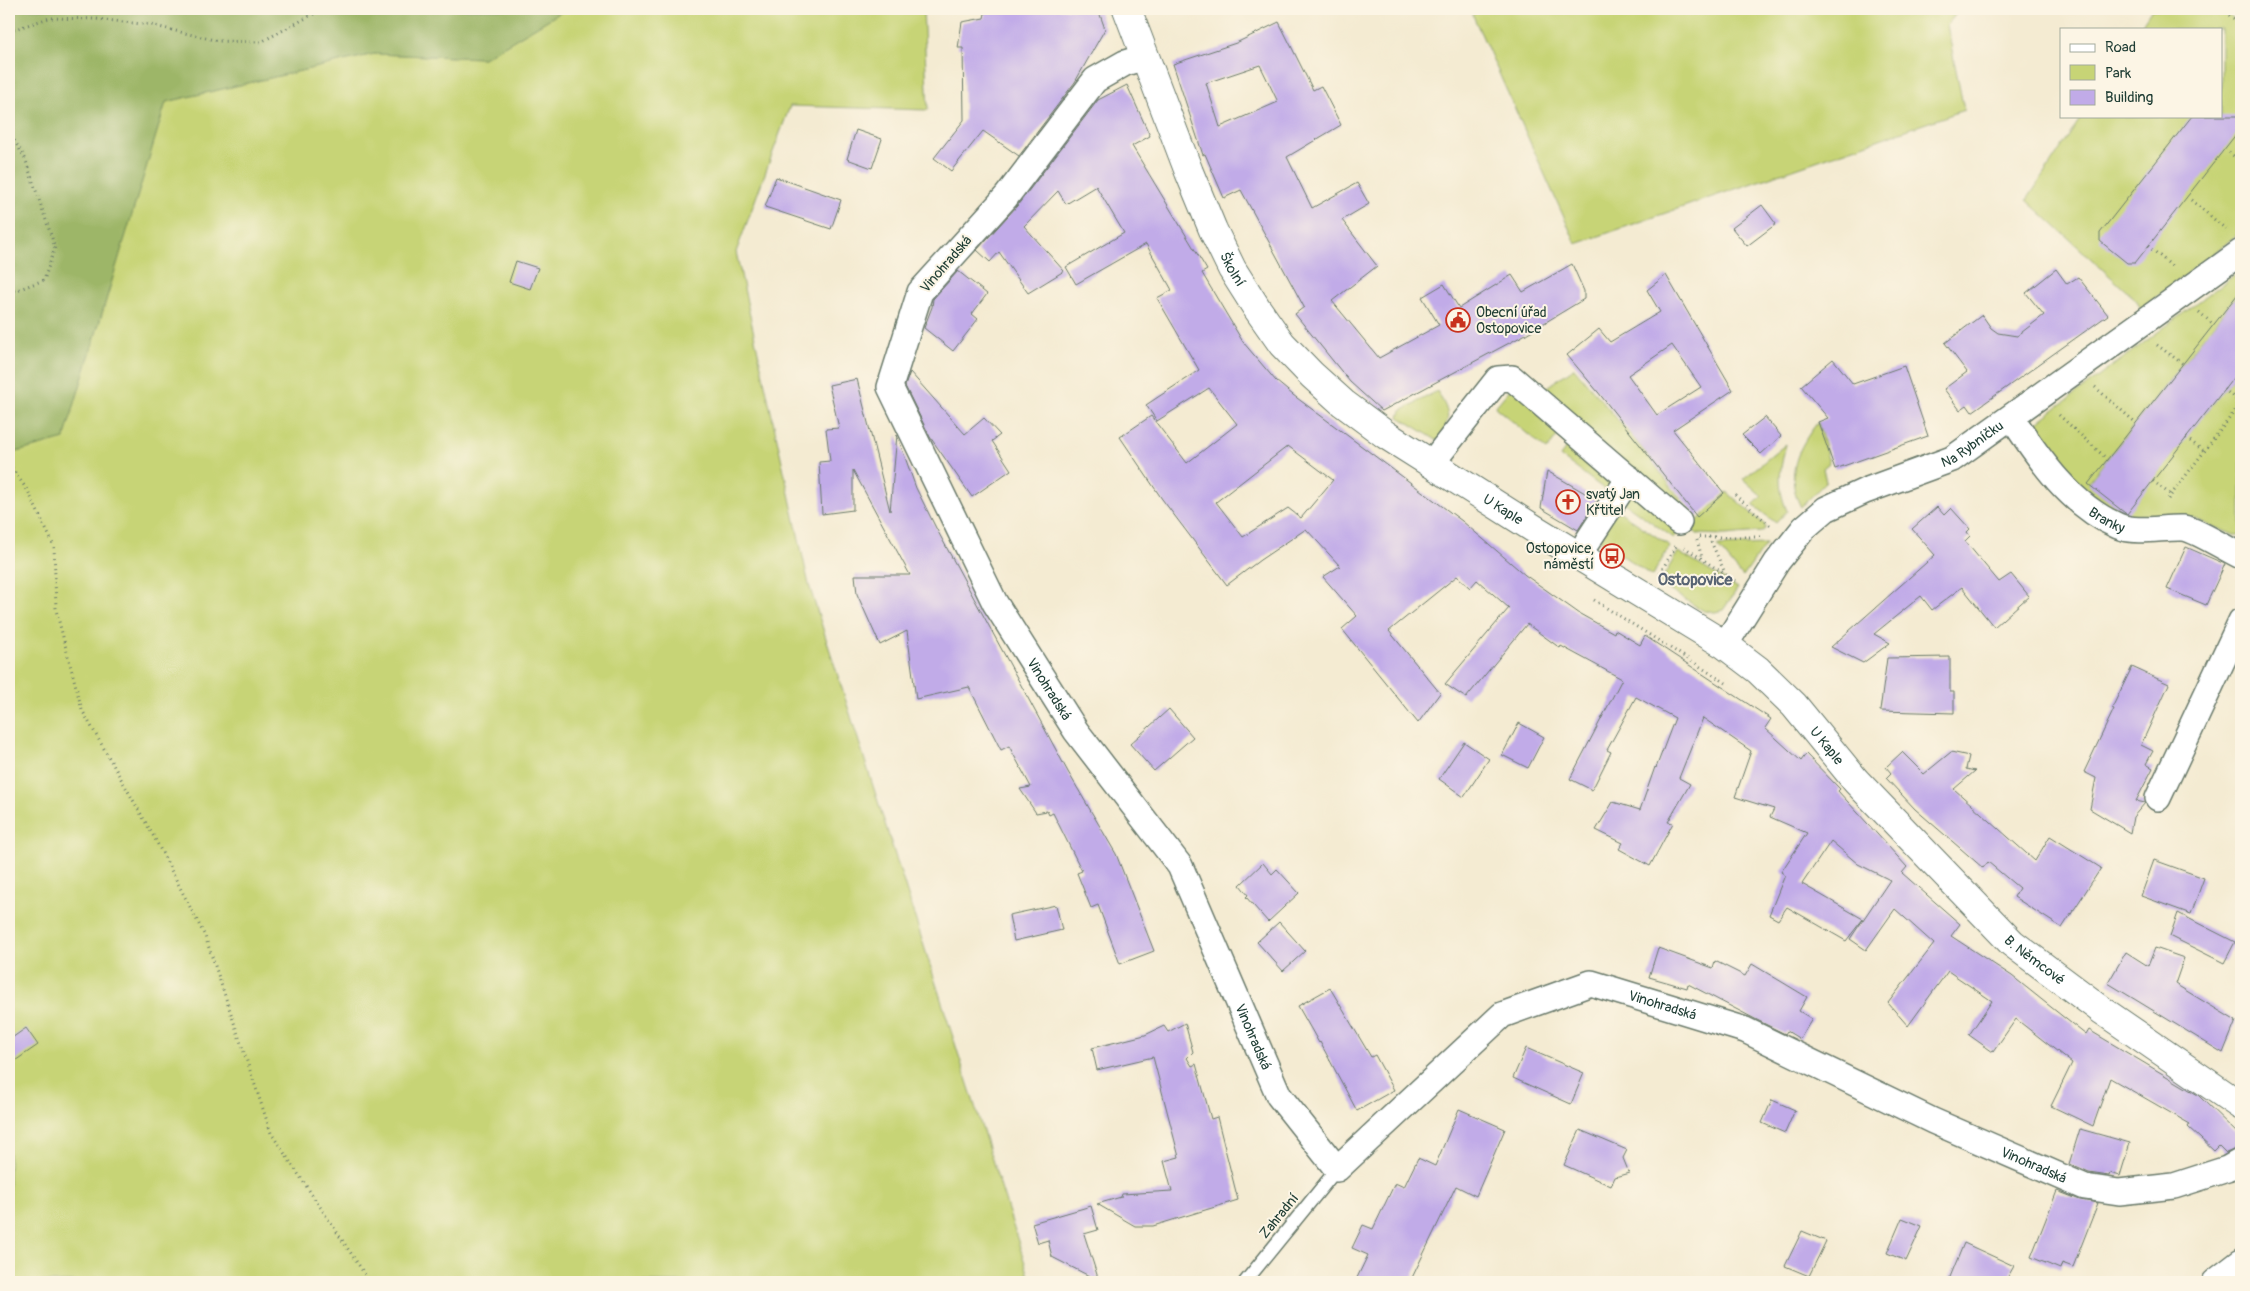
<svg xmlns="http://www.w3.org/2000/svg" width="2250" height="1291" font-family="Pangolin,sans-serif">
<rect width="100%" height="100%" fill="#fcf5e5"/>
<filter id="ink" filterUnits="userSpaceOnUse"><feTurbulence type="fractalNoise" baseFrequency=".02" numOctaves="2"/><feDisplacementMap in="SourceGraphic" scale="10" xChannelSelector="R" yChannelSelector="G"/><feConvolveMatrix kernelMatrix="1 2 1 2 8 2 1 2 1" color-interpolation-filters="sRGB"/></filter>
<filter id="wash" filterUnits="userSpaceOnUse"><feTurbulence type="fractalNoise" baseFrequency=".0096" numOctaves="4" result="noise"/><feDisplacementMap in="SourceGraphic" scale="20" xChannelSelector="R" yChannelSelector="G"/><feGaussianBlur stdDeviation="1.12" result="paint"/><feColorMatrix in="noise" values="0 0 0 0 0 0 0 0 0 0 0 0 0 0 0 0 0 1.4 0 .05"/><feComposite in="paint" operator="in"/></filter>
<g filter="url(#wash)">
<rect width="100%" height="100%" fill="#f4ebd2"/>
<g fill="#c7d476" stroke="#738855">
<polygon points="566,9 923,9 928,110 790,106 736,252 809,585 1031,1282 9,1282 9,454 64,439 166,102 374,54 484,58"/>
<polygon points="1470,9 1960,9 1947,25 1964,110 1576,244"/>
<polygon points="2152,9 2221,9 2241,24 2241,232 2141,309 2137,301 2027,200 2082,116 2221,116 2221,29 2139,29"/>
<polygon points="2241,270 2241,297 2238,301 2234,299 2088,483 2126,514 2241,368 2241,535 2234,535 2193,518 2139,522 2114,516 2076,488 2031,427"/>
<polygon points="1574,368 1645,452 1697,521 1727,492 1765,525 1765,529 1761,532 1725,535 1697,534 1625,465 1541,391"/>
<polygon points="1516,382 1565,425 1547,450 1495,407"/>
<path d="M1437,391c14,24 14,26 1,50l-39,-24 2,-6z"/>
<path d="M1818,422l11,41 -6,5 3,14 -25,25c-17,-31 -3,-60 17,-85z"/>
<polygon points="1576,435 1620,475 1608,492 1560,456"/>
<path d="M1786,444c-6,27 -10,40 1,67l-11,12 -23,-18 9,-9 -19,-17z"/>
<polygon points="1632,485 1680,529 1674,538 1620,500"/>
<polygon points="1616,509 1670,546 1652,576 1597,538"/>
<polygon points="1766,544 1743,577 1717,546"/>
<polygon points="1678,552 1738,588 1723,610 1715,612 1704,611 1659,584"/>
</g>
<polygon fill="#9db667" stroke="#5e7a4e" points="9,9 566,9 484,58 374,54 166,102 64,439 9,454"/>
<g id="blocks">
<g fill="#c1abe8" fill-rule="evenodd">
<polygon points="986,9 1098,9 1105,29 1075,82 1019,156 983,131 951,171 934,158 964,120 963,48 958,48 962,22 984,18"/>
<path d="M1279,22l34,68 8,-4 20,39 -54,32 25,51 45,-25 12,21 -27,16 35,46 -45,35 47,57 60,-33 -17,-28 22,-13 15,24 53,-33 11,17 49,-28 12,27v8l-58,35 -144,77 -32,-29 -55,-68 9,-7 -63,-117 -17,8 -19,-44 -2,1 -30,-91 63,-21zM1260,65l18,37 -58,25 -14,-44z"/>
<path d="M1127,85l23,51 -18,10 75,124 -5,3 41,69 33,39 17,14 169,126 63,54 55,39 34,19 1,-3 25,15 5,-9 126,83 -6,9 36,33 5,-7 34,35 -2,2 69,76 -5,6 58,51 -9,12 61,40 74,59 3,-5 109,65 43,42v10l-15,6 -7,-7 -5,5 -26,-24 2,-3 -80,-46 -17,48 -42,-20 21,-43 -56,-44 -23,33 -24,-17 23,-34 -44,-30 -40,55 -20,-23 46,-59 -39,-35 -29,41 -16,-11 40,-59 -32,-16 -27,-23 -29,43 61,35 -17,22 -59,-34 -9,13 -9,-5 16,-40 -4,-3 26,-39 -37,-16 4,-8 -39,-12 16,-46 -48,-33 -24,60 11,6 -22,38 5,1 -23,43 -31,-17 4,-6 -27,-13 17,-28 27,8 15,-43 1,1 19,-50 -39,-21 -29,53 4,2 -19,38 -22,-11 52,-100 -61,-33 -1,2 -33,-24 -61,74 -21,-14 64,-76 -32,-28 -7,8 -13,-12 -68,55 51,62 -22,30 -76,-94 15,-13 -34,-39 17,-11 -34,-37 -46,31 -33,25 -65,-86 -42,-62 31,-21 36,47 50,-39 -28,-36 -52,33 -11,-16 53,-35 -42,-72 15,-8 -26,-46 -70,40 -10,-17 58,-34 -28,-47 -30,18 -8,-13 -34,35 40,45 -36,22 -29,-41 -9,10 -13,-12 40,-44 81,-106zM1288,446l45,34 -32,38 -13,-10 -45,29 -27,-35z"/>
<polygon points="2192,116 2241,116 2241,128 2135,263 2127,263 2100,241 2100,233"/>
<polygon points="856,130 882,139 872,168 847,159"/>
<polygon points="776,177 841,200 831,229 765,207"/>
<polygon points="1762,205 1776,224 1747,246 1732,228"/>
<polygon points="516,261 538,268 530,289 509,282"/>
<polygon points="2056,269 2067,284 2078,277 2108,315 1972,412 1967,405 1960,410 1944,389 1967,372 1945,343 1982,315 1991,328 1998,333 2017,336 2044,315 2026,293"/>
<polygon points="958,271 987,294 972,314 978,319 953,351 924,328 932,307 933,299"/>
<path d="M1666,275l67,115 -60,40 51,63 -27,24 -99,-125 -31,-37 32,-26 11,13 50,-30 -13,-22zM1672,345l29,42 -44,28 -29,-40z"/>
<polygon points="2241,290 2241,368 2127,514 2125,513 2088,484"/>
<polygon points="1833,359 1853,384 1904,366 1928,436 1835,469 1818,422 1828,418 1801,386"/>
<polygon points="910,372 965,434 984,418 1000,435 992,441 1011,470 972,497 930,437 905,386"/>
<polygon points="857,379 890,511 897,435 916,488 936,528 1068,772 1116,854 1154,951 1120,964 1098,905 1091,908 1077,873 1082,871 1053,813 1049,815 1047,811 1036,813 1020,789 1031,787 1009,746 1001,750 969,687 916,699 907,631 880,645 857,594 855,575 910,575 853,470 853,510 822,514 819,462 830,461 826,429 839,428 829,385"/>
<polygon points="1765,417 1781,436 1761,454 1742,435"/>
<polygon points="1547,471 1597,500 1578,530 1541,508"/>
<polygon points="1937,507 1944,515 1951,508 1970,529 1967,532 1970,536 1965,541 1999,582 2011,574 2029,596 1994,627 1962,587 1932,610 1921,596 1874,634 1890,643 1863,663 1831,647 1935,555 1912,529"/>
<polygon points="2186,547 2225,564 2206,605 2167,589"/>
<polygon points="1950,657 1950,692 1954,692 1954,713 1880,711 1887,658"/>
<polygon points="2132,667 2169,684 2141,745 2153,751 2146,764 2153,768 2136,801 2145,803 2133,817 2130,833 2090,809 2096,778 2084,772 2114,709 2112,708"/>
<polygon points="1169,709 1193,737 1154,771 1130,744"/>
<polygon points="1519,723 1544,737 1528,768 1502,755"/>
<polygon points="1464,742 1489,759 1464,797 1439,779"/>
<polygon points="1902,752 1924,774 1951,752 1969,756 1966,769 1975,771 1954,789 2035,861 2050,836 2101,868 2062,928 2014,897 2019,888 1988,862 1983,868 1915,809 1886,778 1891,773 1886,767"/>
<polygon points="2154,860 2204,878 2191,914 2141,896"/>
<polygon points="1263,863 1272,874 1277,869 1299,893 1268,922 1246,897 1248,895 1240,885"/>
<polygon points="1056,905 1062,930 1014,941 1009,915"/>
<polygon points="2178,913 2235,942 2224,963 2170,936"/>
<polygon points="1279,922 1305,951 1283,971 1257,942"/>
<polygon points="1658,948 1713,968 1715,961 1745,976 1752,964 1807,997 1799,1011 1812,1019 1800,1039 1787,1031 1785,1034 1757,1020 1688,984 1687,988 1649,977"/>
<polygon points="2155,948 2184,958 2175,984 2236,1021 2223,1053 2108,983 2126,952 2148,966"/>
<polygon points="1330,988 1371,1057 1375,1055 1394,1090 1357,1111 1320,1042 1319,1043 1298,1006"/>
<polygon points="1185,1023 1193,1052 1187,1058 1192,1066 1196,1064 1211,1119 1217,1117 1238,1200 1153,1226 1135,1226 1097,1204 1121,1197 1122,1194 1172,1191 1164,1161 1179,1157 1153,1057 1097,1070 1092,1048 1145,1035 1164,1026 1168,1032"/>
<polygon points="26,1028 38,1045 9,1065 9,1040"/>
<polygon points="1526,1048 1584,1073 1571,1104 1513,1078"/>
<polygon points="1772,1100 1795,1110 1785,1133 1762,1123"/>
<polygon points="1459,1109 1505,1129 1476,1196 1456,1186 1410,1282 1355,1282 1368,1255 1352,1248 1363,1225 1373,1229 1395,1183 1404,1187 1418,1158 1435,1166"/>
<polygon points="2080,1129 2130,1143 2120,1176 2110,1173 2109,1176 2089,1173 2069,1164"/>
<polygon points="1580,1130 1627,1150 1623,1158 1629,1173 1615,1177 1611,1186 1564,1165"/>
<polygon points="2057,1191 2080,1200 2098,1203 2073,1267 2062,1263 2060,1269 2031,1257"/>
<polygon points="1091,1206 1098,1230 1084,1234 1099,1281 1052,1257 1048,1240 1038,1243 1032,1223"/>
<polygon points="1902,1218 1922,1226 1906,1261 1887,1253"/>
<polygon points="1802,1231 1826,1241 1809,1276 1785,1266"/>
<polygon points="1964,1243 2014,1266 2005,1282 1948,1282"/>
</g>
</g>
</g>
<g filter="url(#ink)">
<use href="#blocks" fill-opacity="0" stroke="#6a7a6b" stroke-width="1"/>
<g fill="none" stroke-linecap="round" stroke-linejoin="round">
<g stroke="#6a7a6b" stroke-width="15">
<polyline id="lane" points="1245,1282 1337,1169"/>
</g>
<g stroke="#6a7a6b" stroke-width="28">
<g id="street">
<path id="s1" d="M1145,57l-20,6 -30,17 -89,117 -86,95 -30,95 105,216 81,128 104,135 99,230 58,73 165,-154 89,-32 154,47 188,91 152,66 34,5 55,-6 53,-17 14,-8"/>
<path id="s2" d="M2012,418c27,41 59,88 106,108 20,8 44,1 65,2 12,1 45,22 58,28"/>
<polyline points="1431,464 1498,379 1512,378 1679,522"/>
<polyline points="1587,542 1629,478"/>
<path id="s3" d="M1725,645l52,-83 27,-34 22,-19 39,-18 87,-32 289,-207"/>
<polyline points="2158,798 2241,621"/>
<polyline points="2215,1282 2241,1262"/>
</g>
</g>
<g stroke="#6a7a6b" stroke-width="30">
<g id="secondary">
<path id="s4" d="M1127,9l62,163 24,58 19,39 24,38 26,37 30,31 31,28 43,32 147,93 192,117 33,25 36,35 62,76 156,162 91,68 138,95"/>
</g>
</g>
<g stroke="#6a7a6b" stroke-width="3" stroke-dasharray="1 4" stroke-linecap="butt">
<polyline points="2221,9 2241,24"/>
<polyline points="9,31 49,18 96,19 151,25 218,41 261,42 323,9"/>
<polyline points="9,132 25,158 55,247 44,280 9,293"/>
<polyline points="2229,152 2241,162"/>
<polyline points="2191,200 2227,230"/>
<polyline points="2148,246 2174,268"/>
<polyline points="2199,312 2214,325"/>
<polyline points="2157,345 2183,364"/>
<polyline points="2095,387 2136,423"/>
<polyline points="2224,389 2241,404"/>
<polyline points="2059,415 2107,459"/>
<polyline points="2186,438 2204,451"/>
<polyline points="9,464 28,491 54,546 56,610 82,710 154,837 205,936 271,1133 370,1282"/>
<polyline points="2153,481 2171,495"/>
<polyline points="1735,495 1772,527"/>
<polyline points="2168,499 2241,403"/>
<polyline points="1699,537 1763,537"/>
<polyline points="1709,537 1725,573"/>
<polyline points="1697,540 1702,558"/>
<polyline points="1684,547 1735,581"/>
<polyline points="1660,573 1676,546"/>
<polyline points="1594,600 1726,683"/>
</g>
<use href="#lane" stroke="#fff" stroke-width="12"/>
<use href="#street" stroke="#fff" stroke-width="25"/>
<use href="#secondary" stroke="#fff" stroke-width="28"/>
</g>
</g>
<defs>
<g id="civic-ring" transform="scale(1.25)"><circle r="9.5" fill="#fcf5e5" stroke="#c8321e" stroke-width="1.5"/><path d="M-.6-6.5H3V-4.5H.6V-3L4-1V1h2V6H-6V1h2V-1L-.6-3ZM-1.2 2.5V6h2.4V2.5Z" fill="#c8321e"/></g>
<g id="church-ring" transform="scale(1.25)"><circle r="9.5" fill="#fcf5e5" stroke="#c8321e" stroke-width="1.5"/><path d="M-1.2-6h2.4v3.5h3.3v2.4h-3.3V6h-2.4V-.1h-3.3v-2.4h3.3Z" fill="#c8321e"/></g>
<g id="bus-ring" transform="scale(1.25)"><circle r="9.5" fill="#fcf5e5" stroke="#c8321e" stroke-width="1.5"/><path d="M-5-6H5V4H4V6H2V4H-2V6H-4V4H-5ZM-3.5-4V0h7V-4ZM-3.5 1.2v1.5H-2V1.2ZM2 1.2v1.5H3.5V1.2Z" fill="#c8321e"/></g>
</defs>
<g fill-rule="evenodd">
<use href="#civic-ring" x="1458" y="320"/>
<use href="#church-ring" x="1568" y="502"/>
<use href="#bus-ring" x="1612" y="556"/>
</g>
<g text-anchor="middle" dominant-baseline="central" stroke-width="4" stroke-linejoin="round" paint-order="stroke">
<g font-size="14" fill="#1f3d34" stroke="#fcf5e5">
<text transform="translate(946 264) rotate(-49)">Vinohradská</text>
<text stroke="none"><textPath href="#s4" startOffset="281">Školní</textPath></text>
<text stroke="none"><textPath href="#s3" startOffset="331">Na Rybníčku</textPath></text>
<text stroke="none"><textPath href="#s4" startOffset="648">U Kaple</textPath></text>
<text stroke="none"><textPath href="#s2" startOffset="141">Branky</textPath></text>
<text stroke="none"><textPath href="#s1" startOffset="772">Vinohradská</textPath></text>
<text stroke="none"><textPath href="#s4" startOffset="1052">U Kaple</textPath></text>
<text stroke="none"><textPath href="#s4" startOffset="1351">B. Němcové</textPath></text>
<text stroke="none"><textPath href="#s1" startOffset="1731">Vinohradská</textPath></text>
<text stroke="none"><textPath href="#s1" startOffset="1178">Vinohradská</textPath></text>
<text stroke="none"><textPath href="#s1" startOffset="2136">Vinohradská</textPath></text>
<text transform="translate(1279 1216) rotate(-51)">Zahradní</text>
</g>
<g font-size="14" fill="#1f3d34" stroke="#fcf5e5" text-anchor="start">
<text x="1476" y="312">Obecní úřad<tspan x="1476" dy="16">Ostopovice</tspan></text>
<text x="1586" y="494">svatý Jan<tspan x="1586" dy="16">Křtitel</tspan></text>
<text x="1594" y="548" text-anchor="end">Ostopovice,<tspan x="1594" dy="16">náměstí</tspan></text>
</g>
<g font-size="16" font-weight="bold" fill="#586473" stroke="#fcf5e5">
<text x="1695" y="580">Ostopovice</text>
</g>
</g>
<rect width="2250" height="1291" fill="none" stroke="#fcf5e5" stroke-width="30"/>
<rect x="2060" y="28" width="162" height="90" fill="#fcf5e5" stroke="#a4ab9e"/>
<rect x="2070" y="44" width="25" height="8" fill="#ffffff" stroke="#a4ab9e"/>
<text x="2105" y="52" font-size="15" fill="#1f3d34">Road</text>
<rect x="2070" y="65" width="25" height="15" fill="#c7d476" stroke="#a4ab9e"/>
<text x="2105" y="78" font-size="15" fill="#1f3d34">Park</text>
<rect x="2070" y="90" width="25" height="15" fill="#c1abe8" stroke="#a4ab9e"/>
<text x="2105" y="102" font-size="15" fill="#1f3d34">Building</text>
</svg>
